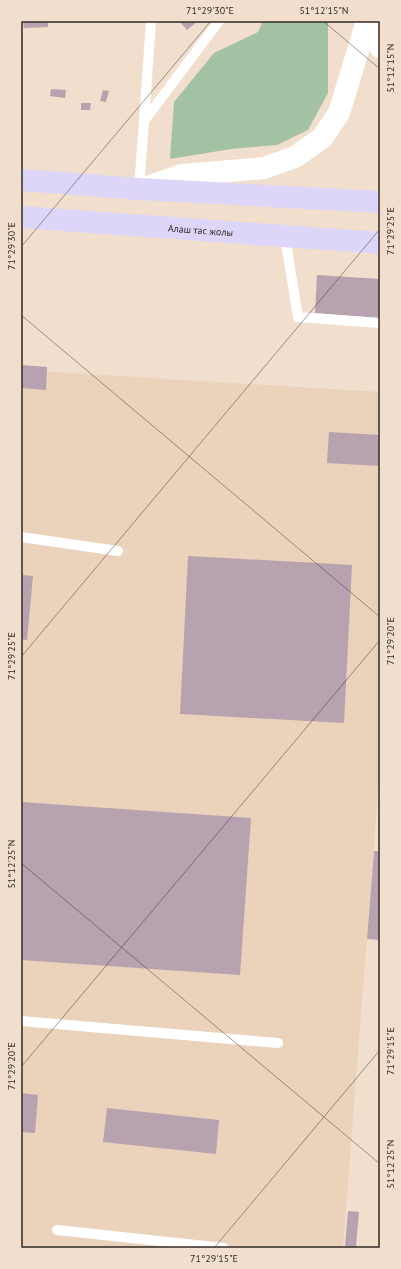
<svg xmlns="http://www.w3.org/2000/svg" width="401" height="1269" font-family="'PT Sans',sans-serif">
<rect width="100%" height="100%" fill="#f1decd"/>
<polygon fill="#ead2bb" points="21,370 380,392 380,767 343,1248 21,1248"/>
<polygon fill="#a3c2a4" points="263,21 328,21 328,93 308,130 277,145 231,149 170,159 174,102 214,53 258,32"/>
<g fill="#b9a2af">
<polygon points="23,21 48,21 48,27 24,28"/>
<polygon points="179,21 198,21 187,30"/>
<polygon points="51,89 66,90 65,98 50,96"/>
<polygon points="103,90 109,91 106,102 100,101"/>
<polygon points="81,103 91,103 90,110 81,110"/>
<polygon points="317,275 380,279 380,318 315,313"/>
<polygon points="21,365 47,367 46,390 21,388"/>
<polygon points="329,432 380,435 380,466 327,463"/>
<polygon points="188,556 352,565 344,723 180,714"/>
<polygon points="21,575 33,576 27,640 21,639"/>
<polygon points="21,802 251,818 240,975 21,960"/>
<polygon points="374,851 380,851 380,940 367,939"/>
<polygon points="21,1093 38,1095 35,1133 21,1132"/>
<polygon points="107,1108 219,1120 216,1154 103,1142"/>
<polygon points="348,1211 359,1212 356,1247 345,1246"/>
</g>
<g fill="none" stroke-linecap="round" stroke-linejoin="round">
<g stroke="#fff" stroke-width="10">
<polyline points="144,121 151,21"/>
<polyline points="139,189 144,121 219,21"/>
<polyline points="285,237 298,317 380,323"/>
<polyline points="21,537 118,551"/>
<polyline points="21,1021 278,1043"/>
<polyline points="57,1230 224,1248"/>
</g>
<g stroke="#fff" stroke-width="22">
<polyline points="375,21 380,47"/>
<polyline points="142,189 182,175 264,168 295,157 322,138 339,113 367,21"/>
</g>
<g stroke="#ddd6f9" stroke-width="22">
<polyline points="21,180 139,189 380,202"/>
<path id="s1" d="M21,217l359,26"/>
</g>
</g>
<path fill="none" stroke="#312a23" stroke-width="1" stroke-opacity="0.45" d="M323,21l57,48M21,247l190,-226M21,315l359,302M21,657l359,-428M21,863l359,301M21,1067l359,-427M214,1248l166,-198"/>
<g text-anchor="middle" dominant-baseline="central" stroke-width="4" stroke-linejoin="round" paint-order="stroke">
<g font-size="10" fill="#312a23" stroke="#f1decd">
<text stroke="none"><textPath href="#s1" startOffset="180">Алаш тас жолы</textPath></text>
</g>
</g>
<rect width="401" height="1269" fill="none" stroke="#f1decd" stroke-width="44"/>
<rect x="22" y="22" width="357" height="1225" fill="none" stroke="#312a23" stroke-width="1.5"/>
<g font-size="10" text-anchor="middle" fill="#312a23">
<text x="210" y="14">71°29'30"E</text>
<text x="324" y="14">51°12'15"N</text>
<text transform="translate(390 68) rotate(-90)" y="4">51°12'15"N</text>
<text transform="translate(390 231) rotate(-90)" y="4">71°29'25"E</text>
<text transform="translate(11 246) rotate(-90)" y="4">71°29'30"E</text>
<text transform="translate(390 641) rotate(-90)" y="4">71°29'20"E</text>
<text transform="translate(11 656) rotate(-90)" y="4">71°29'25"E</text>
<text transform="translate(11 864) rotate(-90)" y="4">51°12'25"N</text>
<text transform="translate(390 1051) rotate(-90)" y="4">71°29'15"E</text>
<text transform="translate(11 1066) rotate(-90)" y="4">71°29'20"E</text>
<text transform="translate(390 1164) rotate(-90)" y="4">51°12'25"N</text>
<text x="214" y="1262">71°29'15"E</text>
</g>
</svg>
